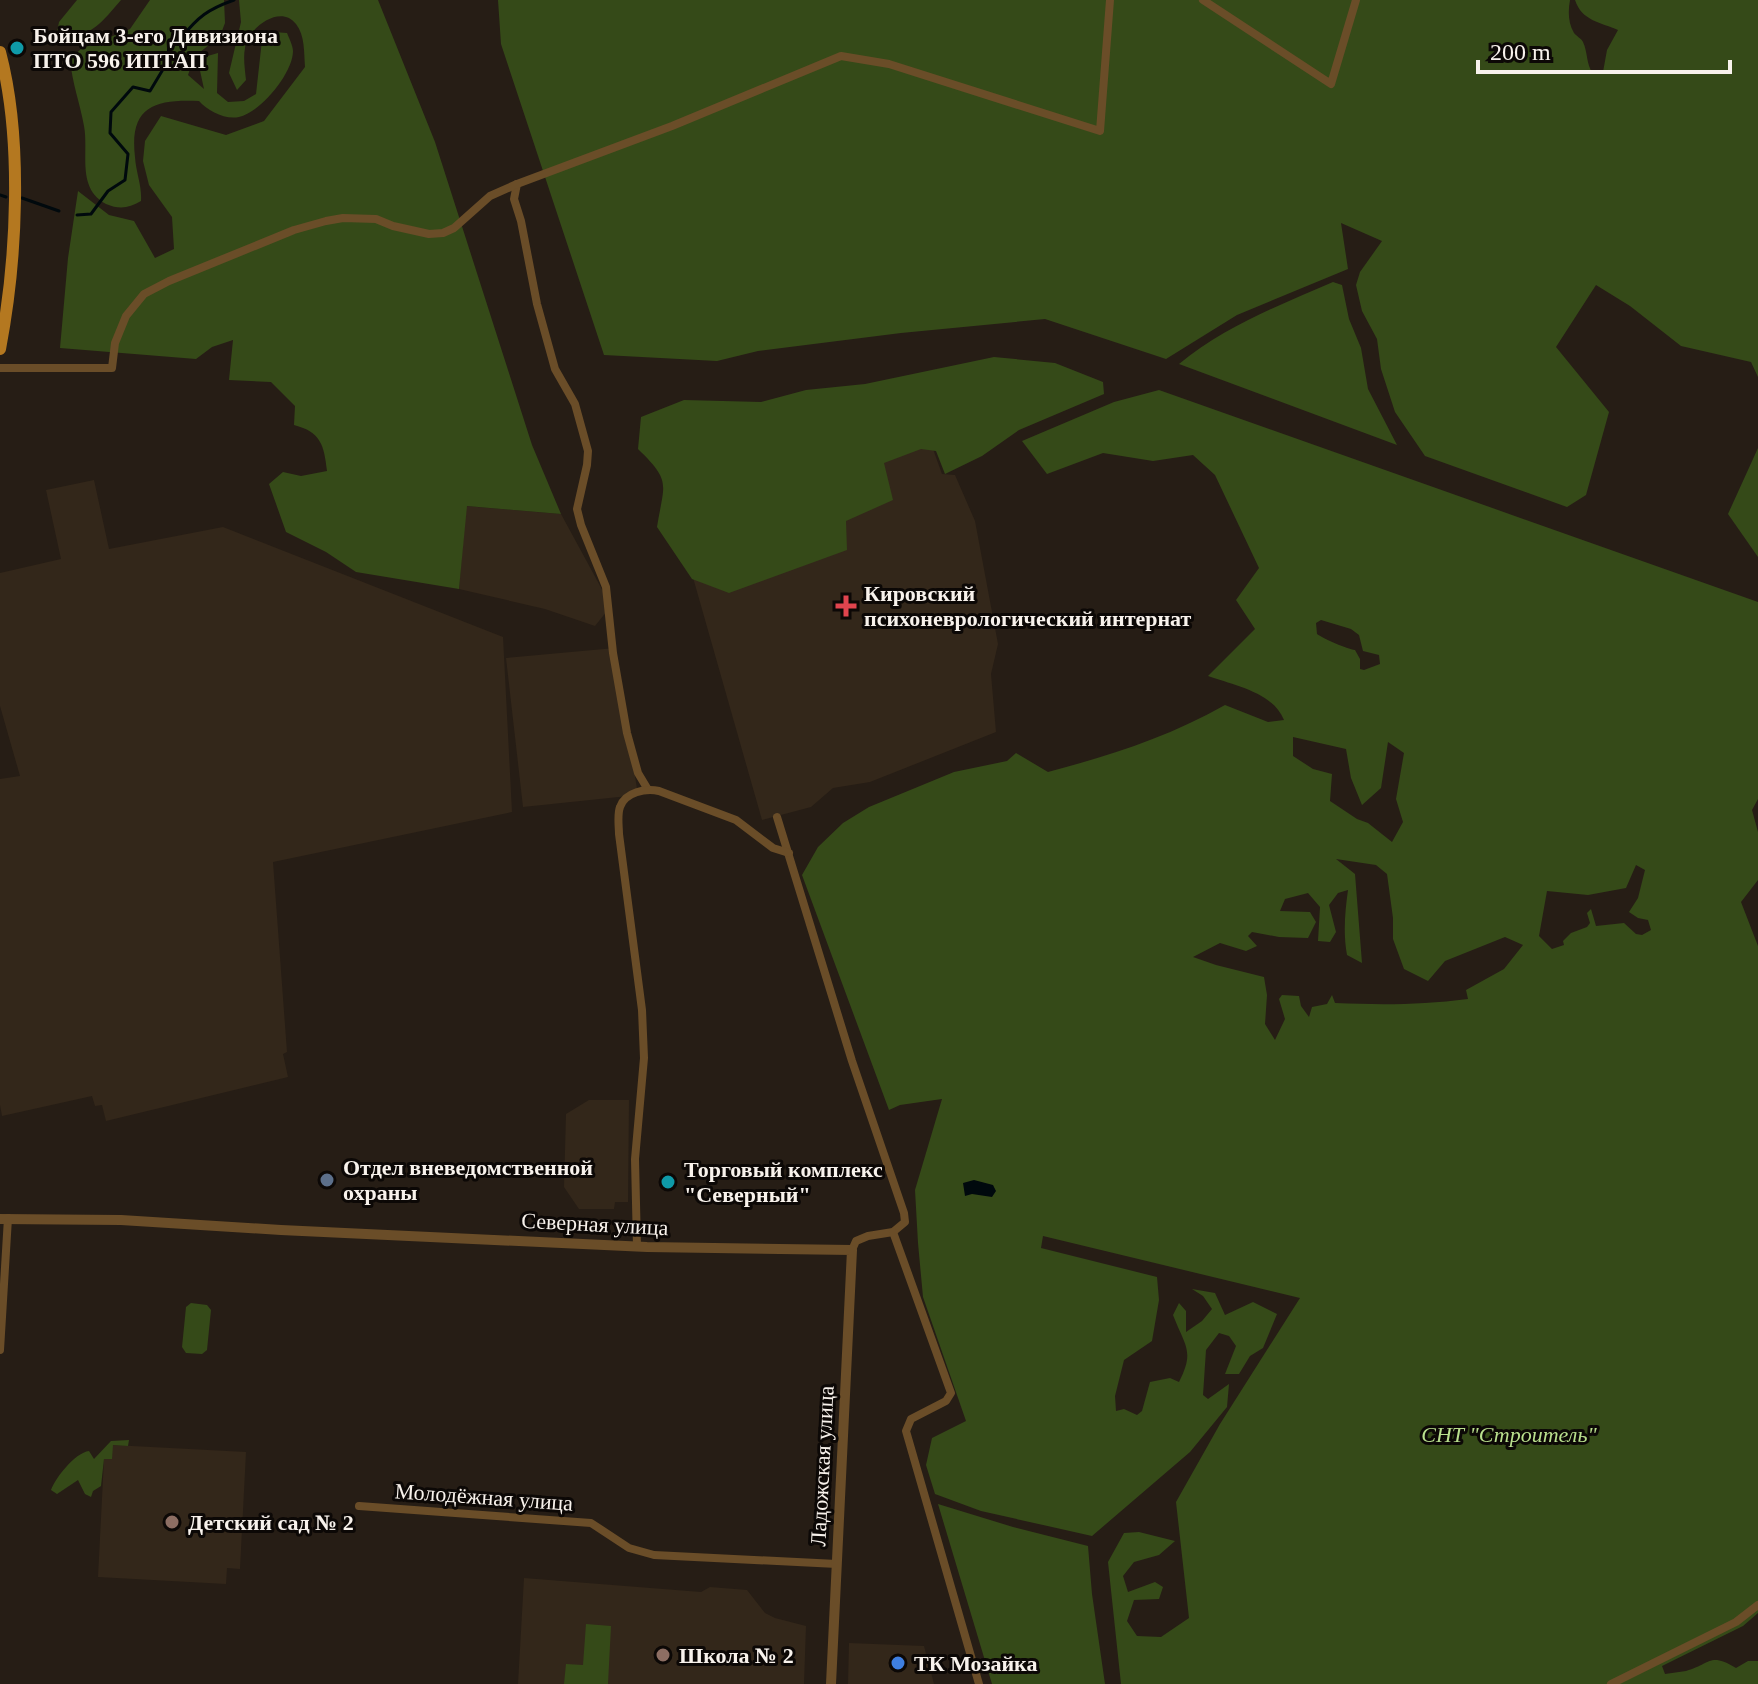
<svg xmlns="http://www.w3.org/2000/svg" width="1758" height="1684" font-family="Georgia,serif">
<rect width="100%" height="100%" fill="#261d15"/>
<g fill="#33271a">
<polygon points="929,438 942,474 955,475 975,521 998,644 991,674 996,732 870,782 833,788 811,807 762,820 688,560 889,487 881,454"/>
<polygon points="94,480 109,549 223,527 503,637 512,812 273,862 287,1052 283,1054 288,1077 106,1121 102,1105 95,1106 92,1096 2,1116 0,1105 0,779 20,776 0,706 0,573 61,559 46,490"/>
<polygon points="466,506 561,514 611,606 595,626 545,609 459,589"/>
<polygon points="615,648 638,795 523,807 506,658"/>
<polygon points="589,1100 629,1100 628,1202 615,1202 614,1209 579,1209 564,1187 566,1114"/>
<polygon points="113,1445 246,1452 240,1569 227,1568 226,1584 98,1577 104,1459"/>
<polygon points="524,1578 701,1592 710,1587 747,1590 765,1613 775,1618 806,1626 804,1684 518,1684"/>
<polygon points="849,1643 924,1646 934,1684 848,1684"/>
</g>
<g fill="#354a18" fill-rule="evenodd">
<path d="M77,0h44c-19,22 -27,34 -57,40l-7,-8 2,-10z"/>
<path d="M150,0h74l1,23 -5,13 -26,21 -6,18 16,14 -5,-23 5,-9 14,-4 -1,40 11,9 16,-1 12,-7 6,-54 11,-8 14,1c2,5 6,13 6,18 0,22 -32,61 -54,66 -14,3 -31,-6 -40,-16 -44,-2 -70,5 -64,56 1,16 7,28 6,44 -12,7 -21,9 -35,3 -30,-16 -17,-51 -22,-78 -4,-23 -12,-43 -14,-67l11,-10 49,-20z"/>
<path d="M239,0h139l57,142 97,303 29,69 -94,-8 -8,83 -103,-17 -30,-20 -40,-20 -17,-48 14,-12 18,4 26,-5c-3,-26 -6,-39 -33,-46l1,-19 -24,-24 -42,-2 4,-40 -21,7 -16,12 -136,-11 8,-90 10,-67 31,24 25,6 21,37 19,-9 -2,-32 -23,-32 -6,-24 2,-20 16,-25 65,19 38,-14 41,-54c-1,-14 0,-32 -9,-43 -16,-21 -49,5 -51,24 -2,10 0,22 1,32l-9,10 -8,-17 12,-51z"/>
<path d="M498,0h1072c-2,11 -2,23 4,33 2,3 7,5 9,9 5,11 3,22 10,32l10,-2 4,-22 11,-20c-18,-8 -36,-9 -43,-30h183v377l-7,-15 -70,-16 -51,-40 -34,-21 -40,62 53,65 -23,83 -19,12 -142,-51 -30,-44 -14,-43 -4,-30 -15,-28 -6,-26 4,-13 22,-31 -41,-18 7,46 -111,46 -71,44 -121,-40 -144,14 -143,18 -41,10 -113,-6 -103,-311z"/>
<path d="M1333,282l9,3 7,34 12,29 7,41 29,56 -218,-81c46,-38 101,-59 154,-82z"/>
<path d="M994,357l61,6 48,19 1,12 -85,36 -37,26 -37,18 -9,-23 -15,-2 -37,14 9,37 -47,21 1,29 -118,43 -37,-14 -35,-52c7,-44 15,-45 -19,-78l3,-32 43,-17 77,2 45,-12 59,-6z"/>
<path d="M1159,390l599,212v197l-6,11 6,22v48l-17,22 17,44v667l-15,13 -81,40 3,8c7,-1 14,-2 21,-3 25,-7 23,-19 50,-3l12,-7h10v23h-637l-13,-122 16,-29 15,-1 36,9 -16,14 -25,7 -11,14 5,16 27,-10 8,5 -4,12 -25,1 -7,21 10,15 24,1 28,-19 -13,-116 44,-78 80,-126 -257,-62 -2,12 116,29 2,23 -7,41 -28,19 -9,36 1,15 8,-2 13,6 5,-4 8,-29 20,-4 9,4c16,-31 6,-36 -6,-67l6,-12 7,8v21l16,-11 10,-12 -9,-13 -11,-7 23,4 10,22 28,-13 24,12 -14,34 -13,8 -11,18h-14l11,-28 -7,-10 -10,-3 -13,17 -3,45 5,4 21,-15 -2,23 -37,45 -98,84 -111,-25 -46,-17 -9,-29 6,-27 34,-17 -43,-124 -5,-54 -3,-53 27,-91 -42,6 -11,5 -87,-235 16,-28 25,-24 26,-16 85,-35 53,-11 9,-8 32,19c64,-17 120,-35 177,-67l43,17 16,-2c-11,-28 -51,-35 -76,-44l47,-47 -19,-29 23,-32 -44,-93 -22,-20 -40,6 -50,-8 -56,21 -25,-33 92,-39zM1321,620l30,9 8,6 4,16 16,4 1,9 -16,6 -4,-1v-10l-5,-9c-8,-1 -31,-11 -38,-16l-1,-11zM1293,737l53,12 5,29 11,27 19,-17 7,-46 16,11 -8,46 7,23 -11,20 -24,-19 -11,-4 -27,-18 2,-27 -19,-5 -20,-13zM1336,859l40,6 11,9 6,44v21l11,30 24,12 17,-20 60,-24 18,8 -19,24 -38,21 2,9c-47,6 -87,6 -133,4l-3,-8 -5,9 -15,3 -3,10 -8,-11 -2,-10 -17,-1 -3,4 6,20 -10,21 -10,-16 2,-29 -3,-18 -48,-12 -23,-8 27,-14 26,8 11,-5 -9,-10 4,-4 27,5 29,1 8,-16 -6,-10 -30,-1 5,-12 23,-6 12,14 -2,34 12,1 6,-10 -7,-27 9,-12 10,-3c-3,22 -5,43 -1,65l15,8 -7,-89zM1636,865l9,5 -7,28 -9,14 9,6 10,2 3,10 -9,5 -6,-1 -12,-11 -28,3 -5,-17 -4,4 3,10 -3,4 -16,6 -8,8 1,4 -12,4 -13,-13 8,-45 41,4 38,-7z"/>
<polygon points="1758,448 1758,557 1728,514"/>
<polygon points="191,1303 207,1305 211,1310 207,1350 202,1354 186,1353 182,1347 186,1307"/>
<path d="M129,1440l-1,6 -15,-1 -1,14h-8l-3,27 -8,5 -2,6 -6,-3 -7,-14 -21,14 -6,-4c5,-13 24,-37 38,-39l5,8 17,-18z"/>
<polygon points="938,1504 1013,1527 1088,1546 1092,1594 1105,1684 992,1684"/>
<polygon points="586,1624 611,1626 608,1684 564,1684 566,1664 583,1665"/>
</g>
<polygon fill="#00090d" points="974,1180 993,1185 996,1191 992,1197 972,1194 965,1196 963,1183"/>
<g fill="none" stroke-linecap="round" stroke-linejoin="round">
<g stroke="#00090d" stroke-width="3">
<polyline points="0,195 6,197"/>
<polyline points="22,198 59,211"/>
<path d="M77,215l14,-1 17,-23 17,-11 3,-26 -18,-21 1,-21 22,-25 17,4 18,-30 1,-21 12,-2c17,-21 27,-29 53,-38"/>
</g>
<g stroke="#6a4d28" stroke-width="8">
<polyline points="1203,0 1331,84 1356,0"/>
<polyline points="517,184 514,199 521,221 537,304 555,369 575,404 588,451 587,465 577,509 581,525 606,587 613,653 627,733 638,773 647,788"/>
<polyline points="0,368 112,368 115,343 126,316 144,294 169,281 294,230 326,221 343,218 376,219 393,226 429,234 443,233 454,228 490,196 517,184 672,126 841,56 889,64 1100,131 1110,0"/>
<polyline points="777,817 852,1061 904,1213 905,1222 893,1232 868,1236 856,1241 852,1250"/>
<polyline points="893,1232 951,1393 946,1401 911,1419 906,1431 979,1684"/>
<path d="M637,1247l-2,-88 9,-101 -2,-48 -23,-176c0,-7 -2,-19 1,-27 5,-15 26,-19 39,-16l77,29 37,28 16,5"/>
<polyline points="0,1350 8,1218"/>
<polyline points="359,1506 591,1523 629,1548 654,1555 837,1564"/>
<polyline points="1611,1684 1736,1622 1758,1605"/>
</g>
<polyline stroke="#6a4d28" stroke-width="10" points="0,1219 121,1220 281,1230 647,1247 852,1250 831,1684"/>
<path stroke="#b47820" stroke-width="12" d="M0,52c23,87 17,208 0,297"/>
</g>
<g fill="#0f9aa8" stroke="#0c0806" stroke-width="3">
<circle cx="17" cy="48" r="8"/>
<circle cx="668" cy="1182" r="8"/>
</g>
<path fill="#e0444e" stroke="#0c0806" stroke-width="3" d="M842 594h8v8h8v8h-8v8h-8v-8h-8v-8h8z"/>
<circle fill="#5c6f8a" stroke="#0c0806" stroke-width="3" cx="327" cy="1180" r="8"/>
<g fill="#8d6e63" stroke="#0c0806" stroke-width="3">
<circle cx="172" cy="1522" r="8"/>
<circle cx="663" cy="1655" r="8"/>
</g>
<circle fill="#3f7fe0" stroke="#0c0806" stroke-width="3" cx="898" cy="1663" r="8"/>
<g text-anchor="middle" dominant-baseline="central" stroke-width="6" stroke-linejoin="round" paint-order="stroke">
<g font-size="22" font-weight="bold" fill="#f8f2ec" stroke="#0c0806" text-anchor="start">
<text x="33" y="35">Бойцам 3-его Дивизиона<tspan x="33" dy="25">ПТО 596 ИПТАП</tspan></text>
<text x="864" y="593">Кировский<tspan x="864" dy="25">психоневрологический интернат</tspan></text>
<text x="343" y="1167">Отдел вневедомственной<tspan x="343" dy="25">охраны</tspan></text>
<text x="684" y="1169">Торговый комплекс<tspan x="684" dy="25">"Северный"</tspan></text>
<text x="188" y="1522">Детский сад № 2</text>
<text x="679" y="1655">Школа № 2</text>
<text x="914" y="1663">ТК Мозайка</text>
</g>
<g font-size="22" fill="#f8f2ec" stroke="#0c0806">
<text transform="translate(595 1224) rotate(3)">Северная улица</text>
<text transform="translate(822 1466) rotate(-87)">Ладожская улица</text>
<text transform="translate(484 1497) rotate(4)">Молодёжная улица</text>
</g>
<g font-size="22" font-style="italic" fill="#b9df8d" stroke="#0c0806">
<text x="1509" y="1434">СНТ "Строитель"</text>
</g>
</g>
<path d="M1478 60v12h252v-12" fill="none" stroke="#f8f2ec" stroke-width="4"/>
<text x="1490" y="60" font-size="24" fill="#f8f2ec" stroke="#0c0806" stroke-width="6" paint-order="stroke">200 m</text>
</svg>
